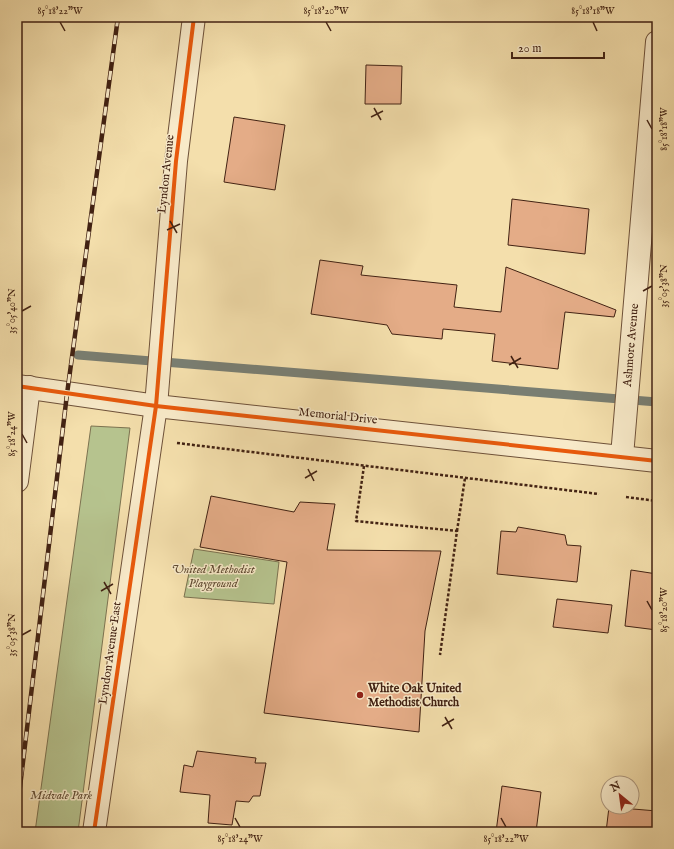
<svg xmlns="http://www.w3.org/2000/svg" width="674" height="849" font-family="'IM FELL English',serif">
<rect width="100%" height="100%" fill="#f4dfac"/>
<filter id="stains"><feTurbulence type="fractalNoise" baseFrequency=".005" numOctaves="4"/><feColorMatrix values="0 0 0 0 .2 0 0 0 0 .09 0 0 0 0 .02 0 0 0 .5 -.17"/></filter>
<radialGradient id="worn" r=".72"><stop offset=".6" stop-color="#630" stop-opacity="0"/><stop offset="1" stop-color="#630" stop-opacity=".3"/></radialGradient>
<g fill="#b6c38e" stroke="#7c7250">
<polygon points="91,426 130,428 78,832 35,832"/>
<polygon points="194,549 279,562 274,604 184,597"/>
</g>
<g fill="none" stroke-linecap="round" stroke-linejoin="round">
<polyline stroke="#797e72" stroke-width="9" points="78,355 657,402"/>
</g>
<g fill="#e4ac87" stroke="#422213">
<polygon points="366,65 402,66 401,104 365,104"/>
<polygon points="234,117 285,125 275,190 224,182"/>
<polygon points="512,199 589,209 585,254 508,245"/>
<polygon points="320,260 363,266 361,275 457,285 454,307 501,312 506,267 616,310 614,317 565,312 558,369 492,361 495,334 443,329 442,339 392,334 387,325 311,314"/>
<polygon points="211,496 294,512 300,502 335,504 327,550 441,551 425,631 419,732 264,713 287,562 200,547"/>
<polygon points="518,527 565,535 567,545 581,546 577,582 497,574 501,531 516,532"/>
<polygon points="631,570 657,574 657,630 625,626"/>
<polygon points="557,599 612,605 608,633 553,627"/>
<polygon points="197,751 256,758 255,763 266,763 260,796 253,796 249,802 236,801 232,825 208,823 210,795 180,792 184,765 193,767"/>
<polygon points="502,786 541,792 536,832 496,832"/>
<polygon points="609,807 657,811 657,832 606,832"/>
</g>
<g fill="none" stroke-linecap="round" stroke-linejoin="round">
<g stroke="#6e5139" stroke-width="24">
<g id="minor">
<polyline points="622,456 657,42"/>
<polyline points="17,481 29,387"/>
<polyline points="94,832 156,406 176,161 194,17"/>
</g>
</g>
<g stroke="#6e5139" stroke-width="24">
<polyline id="tertiary" points="17,386 156,406 657,461"/>
</g>
<g stroke="#422213" stroke-width="2.5" stroke-dasharray="3 2" stroke-linecap="butt">
<polyline points="177,443 599,494"/>
<polyline points="364,466 356,521 457,531 440,655"/>
<polyline points="626,497 657,501"/>
<polyline points="457,531 465,478"/>
</g>
<use href="#minor" stroke="#f8eac9" stroke-width="22"/>
<use href="#tertiary" stroke="#f8eac9" stroke-width="22"/>
<g stroke="#422213" stroke-width="4.5">
<polyline id="rail" points="17,812 67,394 118,17"/>
</g>
<use href="#rail" stroke="#f8eac9" stroke-width="3" stroke-dasharray="9" stroke-linecap="butt"/>
<g stroke="#f8eac9" stroke-width="6">
<g id="cycleway">
<polyline points="17,386 156,406 657,461"/>
<polyline points="94,832 156,406 176,161 194,17"/>
</g>
</g>
<use href="#cycleway" stroke="#e8590c" stroke-width="4"/>
</g>
<path fill="none" stroke="#422213" stroke-width="1.5" d="M60,22l5,9M326,22l5,9M593,22l4,9M374,108l7,12M371,117l12,-6M647,120l5,9M170,221l7,12M167,230l13,-6M643,291l9,-5M22,311l9,-5M511,356l7,12M509,365l12,-7M22,434l5,9M308,469l6,12M305,478l12,-7M104,582l7,12M101,591l12,-7M647,601l5,9M22,635l9,-5M445,717l7,12M442,726l12,-7M235,818l5,9M501,818l5,9"/>
<circle fill="#8f2418" stroke="#f8eac9" stroke-width="1.5" cx="360" cy="695" r="4"/>
<g text-anchor="middle" dominant-baseline="central" stroke-width="3" stroke-linejoin="round" paint-order="stroke">
<g font-size="12" fill="#422213" stroke="#f8eac9">
<text transform="translate(166 174) rotate(-84)">Lyndon Avenue</text>
<text transform="translate(631 345) rotate(-85)">Ashmore Avenue</text>
<text transform="translate(338 416) rotate(6)">Memorial Drive</text>
<text transform="translate(110 653) rotate(-82)">Lyndon Avenue East</text>
</g>
<g font-size="12" font-style="italic" fill="#5f4a32" stroke="#f8eac9">
<text x="213" y="569">United Methodist<tspan x="213" dy="14">Playground</tspan></text>
<text x="61" y="795">Midvale Park</text>
</g>
<g font-size="12" font-weight="bold" fill="#422213" stroke="#f8eac9" text-anchor="start">
<text x="368" y="688">White Oak United<tspan x="368" dy="14">Methodist Church</tspan></text>
</g>
</g>
<rect width="674" height="849" fill="none" stroke="#f4dfac" stroke-width="44"/>
<g transform="translate(620 795) rotate(331)"><circle r="19" fill="#f8eac9" stroke="#af9a80"/>
<path d="M0-3L7 15L0 10L-7 15Z" fill="#8f2418"/>
<text y="-6" font-size="11" font-weight="bold" text-anchor="middle" fill="#422213">N</text>
</g>
<path d="M512 52v6h92v-6" fill="none" stroke="#422213" stroke-width="2"/>
<text x="518" y="52" font-size="12" fill="#422213" stroke="#f8eac9" stroke-width="3" paint-order="stroke">20 m</text>
<rect x="22" y="22" width="630" height="805" fill="none" stroke="#422213" stroke-width="1.5"/>
<g font-size="10" text-anchor="middle" fill="#422213">
<text x="60" y="14">85°18'22"W</text>
<text x="326" y="14">85°18'20"W</text>
<text x="593" y="14">85°18'18"W</text>
<text transform="translate(663 129) rotate(-90)" y="4">85°18'18"W</text>
<text transform="translate(663 286) rotate(-90)" y="4">35°05'38"N</text>
<text transform="translate(11 311) rotate(-90)" y="4">35°05'40"N</text>
<text transform="translate(11 434) rotate(-90)" y="4">85°18'24"W</text>
<text transform="translate(663 610) rotate(-90)" y="4">85°18'20"W</text>
<text transform="translate(11 635) rotate(-90)" y="4">35°05'38"N</text>
<text x="240" y="842">85°18'24"W</text>
<text x="506" y="842">85°18'22"W</text>
</g>
<rect width="100%" height="100%" filter="url(#stains)"/>
<rect width="100%" height="100%" fill="url(#worn)"/>
</svg>
